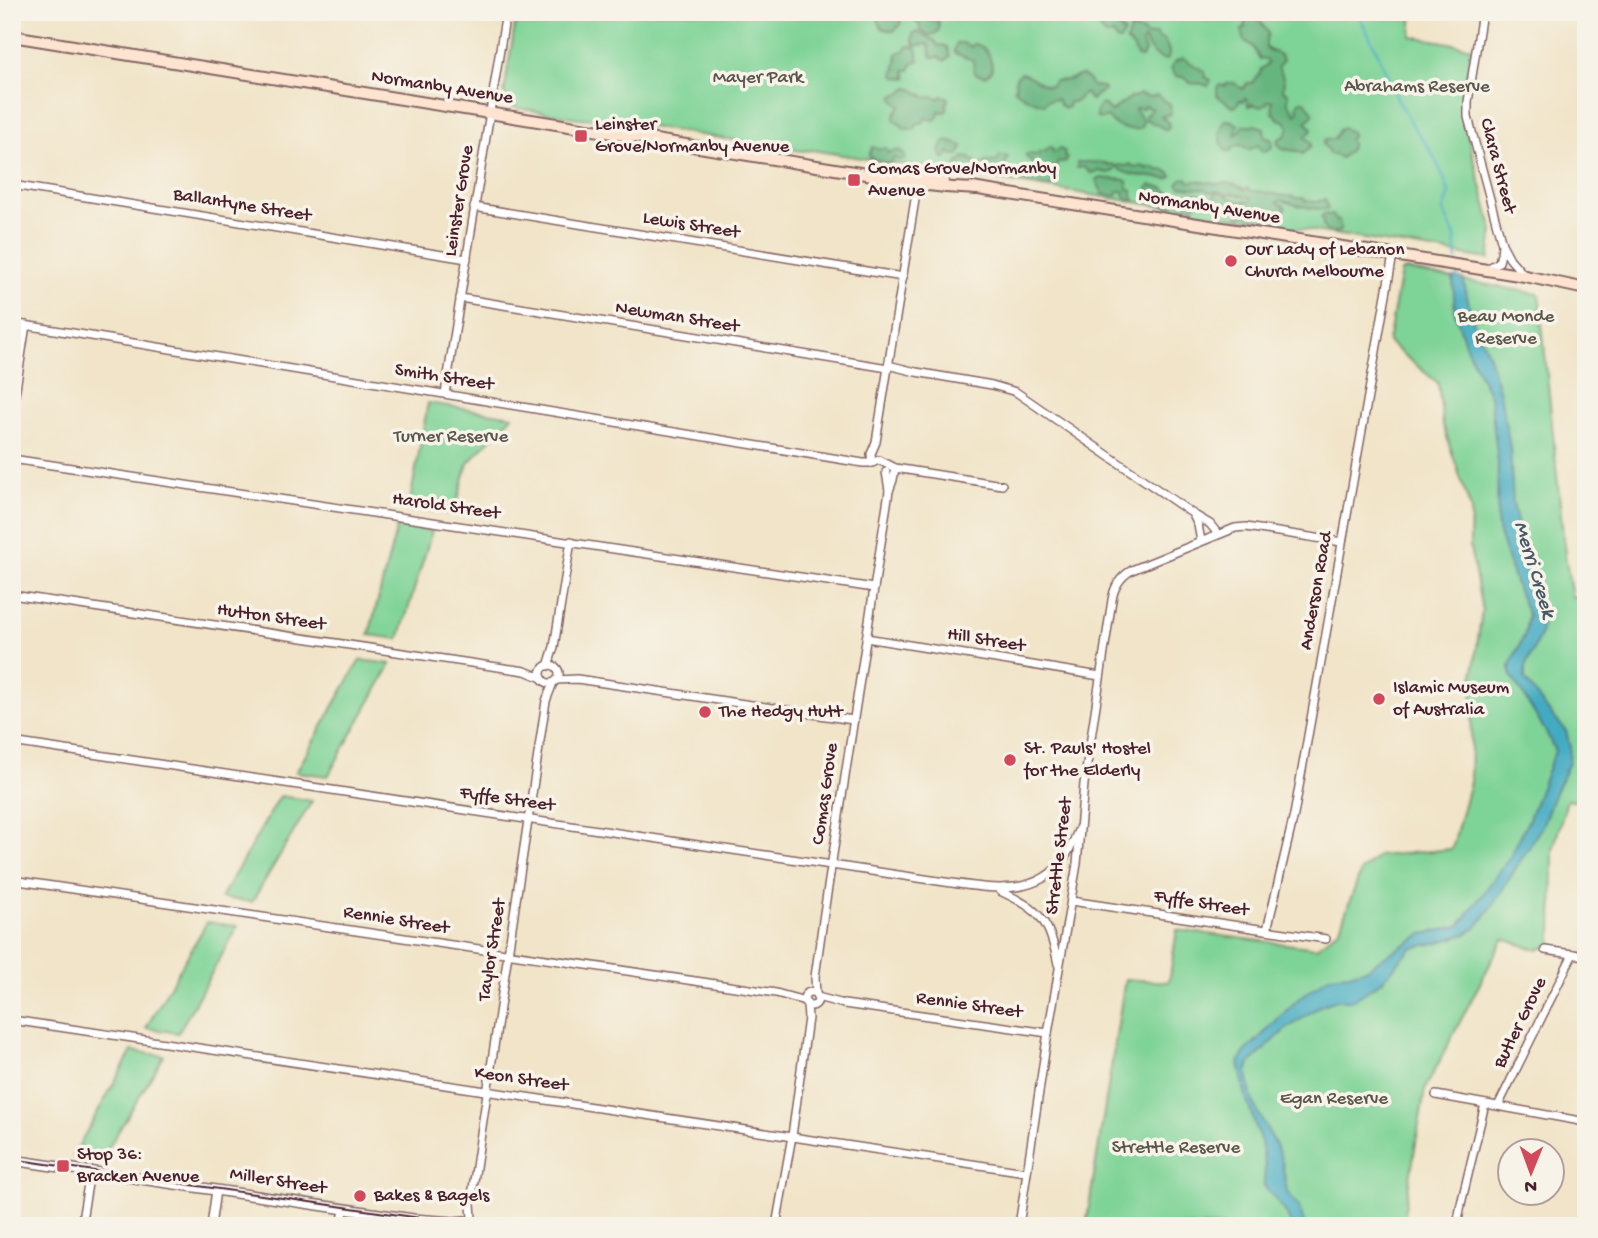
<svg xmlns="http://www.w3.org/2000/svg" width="1598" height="1238" font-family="'Gochi Hand',sans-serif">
<rect width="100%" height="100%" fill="#f7f3e8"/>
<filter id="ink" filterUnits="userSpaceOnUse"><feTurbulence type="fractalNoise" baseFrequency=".0143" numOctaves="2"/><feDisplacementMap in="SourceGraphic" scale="14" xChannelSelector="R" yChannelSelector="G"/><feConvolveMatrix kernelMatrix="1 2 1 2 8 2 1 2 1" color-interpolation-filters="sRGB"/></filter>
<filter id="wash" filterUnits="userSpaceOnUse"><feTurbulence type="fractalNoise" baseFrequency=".00686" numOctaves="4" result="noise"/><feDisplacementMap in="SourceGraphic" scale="28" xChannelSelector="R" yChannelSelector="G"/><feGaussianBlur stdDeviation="1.57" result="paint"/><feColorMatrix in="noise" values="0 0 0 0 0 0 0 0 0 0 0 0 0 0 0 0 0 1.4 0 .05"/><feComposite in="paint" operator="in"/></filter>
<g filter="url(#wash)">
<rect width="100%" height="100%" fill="#f1e4c8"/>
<g fill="#7ed396" stroke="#647960" stroke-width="2">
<polygon points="517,12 1413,12 1411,36 1471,47 1463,101 1462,114 1493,231 1489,259 812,150 802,151 601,119 579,118 512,107 504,93"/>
<polygon points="1405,270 1539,294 1565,555 1572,597 1582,598 1585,609 1582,629 1586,630 1584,651 1586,654 1586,803 1567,800 1553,850 1552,944 1538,950 1503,939 1425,1089 1402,1226 1086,1226 1125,979 1169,982 1177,930 1316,948 1340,928 1361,871 1378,856 1452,849 1470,782 1473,676 1482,610 1470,547 1471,510 1443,425 1438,383 1388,342 1401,272"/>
<polygon points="428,403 513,416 468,463 454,514 409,507"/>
<polygon points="397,526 432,531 399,639 369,635"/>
<polygon points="360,660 391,664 328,776 296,772"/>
<polygon points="280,796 312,801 252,902 221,898"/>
<polygon points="207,922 238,926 178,1033 146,1028"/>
<polygon points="132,1051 164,1056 101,1160 73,1156"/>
</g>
<g fill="#66b57f" stroke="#586a55" stroke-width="2">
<path d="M866,12h48l1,1 -4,4 -7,-2 -3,2 -1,8 -6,6c-19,-3 -11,-5 -18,-17l-3,2 -6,-1z"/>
<polygon points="920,12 923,12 925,17 929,18 929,21 938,21 939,24 939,30 935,34 928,35 920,30 920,25 914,21"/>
<path d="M1089,12h8v6l2,3 9,-2 4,4 7,-2 2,5 -3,1 6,6 -4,8h-3l-4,-7 -6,2c-9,-7 -11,-15 -18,-24z"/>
<path d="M1252,17l8,4 8,12 -2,8v7c7,6 12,2 17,12l-5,7c5,9 7,13 5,23l5,3v10l8,11 2,-2 -1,-7 3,-4h5l9,13 -8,8 6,6 -1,4 -6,4 2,3 4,3v4l-8,8 -6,-3 -15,-2 -5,-7 2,-3 7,-4 3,-8 -4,-6 -7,-2 -2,-4 -3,-2 -1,-8 1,-4h-6v3l-6,3 -10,-3 -1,2h-2l-1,-6 -2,-2 -2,3 -3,-1 -4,6 -2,1 -17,-11v-8l3,-3 5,1 3,-3h6l9,6 4,-6h5l8,-10 1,-4 7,-5 -2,-5h-6c-4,-4 -4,-9 -8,-13 -3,-3 -7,-4 -9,-7l-1,-9 3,-2v-7l3,-3z"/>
<path d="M1131,29l12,3 3,4 11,-2 1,4 6,2c3,7 8,12 3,20 -11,-1 -19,-10 -22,-20l-2,1 -1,3 3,7 -3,7 -5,-1 -4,-10 -7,-6z"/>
<path d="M917,32c7,4 19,6 21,14l5,-1 4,2 3,9 -5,5 -6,-4h-7l-4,-13 -12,2c-4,-4 -4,-8 -3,-13z"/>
<path d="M957,43h6l8,4 2,-3c14,1 19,14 19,27l-7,5 -9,-2 -2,-4 -1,-10 -17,-6 -2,-3z"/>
<polygon points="909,46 915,47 918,51 918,57 919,60 913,63 910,70 905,70 907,78 895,77 894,71 897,69 895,66 898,60 896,56 898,53 904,51"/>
<path d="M1183,58c8,5 14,9 22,14v5l6,3 -3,6 -8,-3 -1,1 -9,-1c-3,-6 -8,-6 -14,-7l-5,-7 3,-7z"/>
<path d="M1020,73c12,1 19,13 31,13l3,-5c4,-1 9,0 13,-1 13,-3 15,-12 25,6l11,1 1,3 -9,6 -3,4 -3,-1 -3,-5h-3l-8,8h-6l-1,5 -3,1 -5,-3 -3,-6 -9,1 -4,4c-13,-3 -20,-7 -30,-15l2,-4c-2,-6 0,-8 4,-12z"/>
<polygon points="908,88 912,89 928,98 933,96 937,99 943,96 947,97 948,100 946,105 948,109 945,112 939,111 938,116 935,120 925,118 923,123 918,123 914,130 903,128 902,125 897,123 894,119 895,113 901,106 895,101 893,97 895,95 902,93"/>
<path d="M1140,94l9,3 8,-2 13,9 1,10 -10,2 7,6 1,4 -2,3h-3c-2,-2 -15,-8 -19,-10v-3l7,-7 -8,-3 -2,3 -5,-1 -2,1 8,11 -1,6 -3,3c-12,1 -25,-1 -31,-12l-6,2 -5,-1c-2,-6 0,-11 5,-14l3,1 5,7 21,-15h4z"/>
<path d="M1226,120l6,1 6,4 -3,10 6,-5 2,-5h12l9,3 1,9 7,3v7l-6,4 -5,-1 -3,-5 -9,5 -8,-5 -6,1 -5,5h-4c-7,-9 -8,-22 0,-31z"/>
<path d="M1344,128l8,5v4l-3,2c6,9 -2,13 -8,19l-13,-5v-3l-5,-6 2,-4 9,-1 5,-9z"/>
<path d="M945,141c3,0 15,4 18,5l-1,4 -4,5 -7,-1 -2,-2 -2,5 -4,2 -3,-9z"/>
<polygon points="872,147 880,149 886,148 888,150 887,153 899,150 905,156 905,159 899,160 893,158 890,164 877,161 869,156"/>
<polygon points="1050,147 1053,149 1052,151 1054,153 1060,149 1063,150 1065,152 1064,156 1067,158 1066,162 1057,163 1057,166 1052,171 1036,169 1032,165 1032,162 1026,157 1026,154 1039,155 1039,152 1044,152"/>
<path d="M1000,156h6l2,2 -2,3v8c15,6 32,4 48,4v10l-5,5 -22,-4 -15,-5 -21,-1 -14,-5 -7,2 -3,-2 -10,-2 3,-2 -3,-3v-3l5,-2 2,-4 6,1 2,2 3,1 1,4h5l5,-3 11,-1z"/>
<polygon points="1078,162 1088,162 1106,163 1109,165 1113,164 1116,167 1114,171 1108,173 1098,171 1090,173 1084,167 1077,168 1077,163"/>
<path d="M1131,164l3,4 9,-2 4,3 2,-2 7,1 2,2c7,0 10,0 14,6l-4,3c-15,-2 -39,-2 -51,-11l1,-3 9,1z"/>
<polygon points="1098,178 1125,180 1128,183 1128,189 1132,190 1132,196 1135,200 1130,200 1125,197 1124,191 1118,191 1117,196 1103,194 1096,180"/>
<path d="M1187,178l3,4c3,-2 13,-1 15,1l7,-1 3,2 13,-1 14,4 1,3 5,-2 3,3c14,-1 31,7 41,5l3,2h9l1,3 12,1 8,-3 3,10c-12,1 -34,-4 -47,-9l-3,2 8,5 -3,5 -7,5 -7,-3 -2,2 1,5 -3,2 -5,-2v-2l-11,-1 -3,2 -8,-4 9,-2v-5h-3l-4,-4 -3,1 -2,5 -5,-2 -1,-3 -4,4h-4l-5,-4v-7l-2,-3 1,-3h8l5,4 10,4h13v-3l-3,-2 -2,1 -15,-4 -3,2 -10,-4 -9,1 -3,-3 -25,-2 -3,-3 3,-5z"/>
<polygon points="1150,185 1164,188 1165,190 1171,193 1171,198 1176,200 1176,203 1172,206 1168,207 1161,202 1154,201 1148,194 1148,188"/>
<polygon points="1193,192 1201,194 1201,201 1195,204 1194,207 1181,204 1179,199 1181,195"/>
<polygon points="1324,214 1327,215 1331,214 1336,221 1339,221 1341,231 1335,232 1335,233 1328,233 1323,225 1323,219 1321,217"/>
</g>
<polygon fill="#42abc2" stroke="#466576" stroke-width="2" points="1453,278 1463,279 1473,321 1488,353 1500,393 1510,447 1513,504 1529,574 1542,622 1540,636 1525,667 1525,679 1544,706 1566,731 1570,747 1569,763 1556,790 1542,826 1493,905 1476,928 1466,934 1440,942 1411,948 1382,981 1354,1000 1337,1000 1320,1006 1284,1031 1251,1062 1247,1072 1251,1096 1256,1109 1276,1145 1282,1161 1287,1192 1299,1207 1305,1226 1292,1226 1285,1211 1264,1186 1265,1166 1261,1142 1246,1098 1239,1063 1244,1053 1298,999 1330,976 1349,974 1366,969 1385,956 1423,934 1459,926 1510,857 1528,821 1555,751 1546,732 1510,674 1510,665 1525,634 1528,615 1518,591 1499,534 1497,520 1498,462 1490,396 1467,349 1455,314"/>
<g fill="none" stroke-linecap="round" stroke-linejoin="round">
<g stroke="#42abc2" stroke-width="2.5">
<polyline points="1357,12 1376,49 1398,100 1415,129 1431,151 1444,178 1449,193 1443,210 1455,237 1457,260"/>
<polyline points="1457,267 1458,281"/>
</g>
</g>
</g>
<g filter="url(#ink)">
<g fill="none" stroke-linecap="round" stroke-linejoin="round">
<g stroke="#846462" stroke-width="10">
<g id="minor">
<polyline points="1482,12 1468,102 1468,117 1502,244 1510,259 1524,275"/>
<polyline points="12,185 467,259"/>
<polyline points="474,207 903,277"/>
<polyline points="1485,270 1499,262 1501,254 1502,245"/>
<polyline points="460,298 888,368"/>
<polyline points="12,323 863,463 872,463 879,460 895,468 1002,485"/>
<polyline points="888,365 916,372 992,385 1016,392 1193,514 1210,524 1218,534"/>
<polyline points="445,394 506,12"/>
<polyline points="12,414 26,325"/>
<polyline points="12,459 874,588"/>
<polyline points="872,463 871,454 876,442 918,181"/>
<polyline points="886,472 889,490"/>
<polyline points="1193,515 1198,525 1201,541"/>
<polyline points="12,595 525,671 542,678"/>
<polyline points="866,638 1100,676"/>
<circle cx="550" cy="674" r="9"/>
<polyline points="548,666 554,647 571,541"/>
<polyline points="557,680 577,679 853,720"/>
<path d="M12,742l933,140c42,6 93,17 120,-25 6,-9 10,-19 14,-29"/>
<polyline points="12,880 776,993 805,1001"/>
<path d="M1000,891c41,19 49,29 58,73"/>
<polyline points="1071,901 1326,939"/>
<polyline points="1267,930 1294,815 1393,255"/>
<polyline points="1545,950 1586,956"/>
<circle cx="811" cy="999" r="7"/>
<polyline points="816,994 815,977 824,913 889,491 893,480 895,468"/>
<polyline points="817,997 844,1004 1048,1033"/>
<polyline points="12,1020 1026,1172"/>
<polyline points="1436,1095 1586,1122"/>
<polyline points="1498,1106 1573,954"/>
<polyline points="469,1224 472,1219 471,1203 477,1160 546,701 553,683"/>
<polyline points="470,1225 486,1226"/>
<polyline points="81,1226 90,1172"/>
<polyline points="211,1226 216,1190"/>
<polyline points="341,1226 344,1210"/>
<polyline points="776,1226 792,1136 808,1018 807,1004"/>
<path d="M1019,1226l27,-181 31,-181 7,-80 28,-184c2,-14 8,-23 20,-30l103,-42 11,-1 96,15"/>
<polyline points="1457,1226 1461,1204 1485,1104"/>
</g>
</g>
<g stroke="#846462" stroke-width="12">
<polyline id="tertiary" points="12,1160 413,1219 454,1222 464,1221 471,1226"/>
</g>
<g stroke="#846462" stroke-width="14">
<g id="secondary">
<path d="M12,36l854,138c37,9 73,14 111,15"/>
<polyline points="900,176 943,181"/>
<polyline points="972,188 1525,276 1586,289"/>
</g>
</g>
<use href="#minor" stroke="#fff" stroke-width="7"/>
<use href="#tertiary" stroke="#fff" stroke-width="9"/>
<use href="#secondary" stroke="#fde4d1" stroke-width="10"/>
<polyline stroke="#4a1f2b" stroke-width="2" points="12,1159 420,1218 442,1222 450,1226"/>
</g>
</g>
<g fill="#d1495b" stroke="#f7f3e8" stroke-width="2.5">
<rect x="574" y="129" width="14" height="14" rx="3.5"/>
<rect x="847" y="173" width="14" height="14" rx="3.5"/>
<circle cx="1231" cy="261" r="7"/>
<circle cx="1379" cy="699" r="7"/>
<circle cx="705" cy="712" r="7"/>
<circle cx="1010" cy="760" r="7"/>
<rect x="56" y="1159" width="14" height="14" rx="3.5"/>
<circle cx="360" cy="1196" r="7"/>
</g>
<g text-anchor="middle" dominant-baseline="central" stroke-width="7" stroke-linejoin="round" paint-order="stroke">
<g font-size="19" fill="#5a554b" stroke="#f7f3e8">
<text x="758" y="78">Mayer Park</text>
<text x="1417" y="87">Abrahams Reserve</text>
<text x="1506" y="317">Beau Monde<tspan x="1506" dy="22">Reserve</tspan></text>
<text x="451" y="437">Turner Reserve</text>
<text x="1334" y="1099">Egan Reserve</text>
<text x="1176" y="1148">Strettle Reserve</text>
</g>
<g font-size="19" fill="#4a1f2b" stroke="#f7f3e8">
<text transform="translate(442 88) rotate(9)">Normanby Avenue</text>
<text transform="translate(1497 166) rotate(75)">Clara Street</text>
<text transform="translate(460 201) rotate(-81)">Leinster Grove</text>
<text transform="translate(242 206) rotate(9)">Ballantyne Street</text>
<text transform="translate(1209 208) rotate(9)">Normanby Avenue</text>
<text transform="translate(691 226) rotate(9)">Lewis Street</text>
<text transform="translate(677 318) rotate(9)">Newman Street</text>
<text transform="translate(444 378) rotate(9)">Smith Street</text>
<text transform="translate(446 507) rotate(8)">Harold Street</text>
<text transform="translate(1317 591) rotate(-80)">Anderson Road</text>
<text transform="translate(271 618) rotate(8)">Hutton Street</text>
<text transform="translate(986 641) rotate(9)">Hill Street</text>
<text transform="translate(826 794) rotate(-82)">Comas Grove</text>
<text transform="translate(507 800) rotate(8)">Fyffe Street</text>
<text transform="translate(1060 856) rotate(-83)">Strettle Street</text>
<text transform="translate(1201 904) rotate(9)">Fyffe Street</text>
<text transform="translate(396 921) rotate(9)">Rennie Street</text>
<text transform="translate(493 950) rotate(-81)">Taylor Street</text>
<text transform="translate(969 1006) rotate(8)">Rennie Street</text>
<text transform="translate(1521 1023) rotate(-64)">Butler Grove</text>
<text transform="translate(521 1080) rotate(8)">Keon Street</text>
<text transform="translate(278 1182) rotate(9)">Miller Street</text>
</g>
<g font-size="19" fill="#4a1f2b" stroke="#f7f3e8" text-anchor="start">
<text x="595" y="125">Leinster<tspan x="595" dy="22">Grove/Normanby Avenue</tspan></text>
<text x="868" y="169">Comas Grove/Normanby<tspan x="868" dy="22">Avenue</tspan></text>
<text x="1245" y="250">Our Lady of Lebanon<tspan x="1245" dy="22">Church Melbourne</tspan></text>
<text x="1393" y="688">Islamic Museum<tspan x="1393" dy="22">of Australia</tspan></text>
<text x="719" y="712">The Hedgy Hutt</text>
<text x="1024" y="749">St. Pauls' Hostel<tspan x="1024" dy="22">for the Elderly</tspan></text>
<text x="77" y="1155">Stop 36:<tspan x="77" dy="22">Bracken Avenue</tspan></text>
<text x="374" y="1196">Bakes &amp; Bagels</text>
</g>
<g font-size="21" font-style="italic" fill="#475767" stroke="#f7f3e8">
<text transform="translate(1533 570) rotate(73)">Merri Creek</text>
</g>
</g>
<rect width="1598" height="1238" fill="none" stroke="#f7f3e8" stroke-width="42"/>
<g transform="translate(1531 1172) rotate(181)"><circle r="33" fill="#f7f3e8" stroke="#b29e9c" stroke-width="2"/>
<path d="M0-5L12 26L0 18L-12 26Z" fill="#d1495b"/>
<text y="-10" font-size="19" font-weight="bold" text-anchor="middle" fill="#4a1f2b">N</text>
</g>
</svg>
